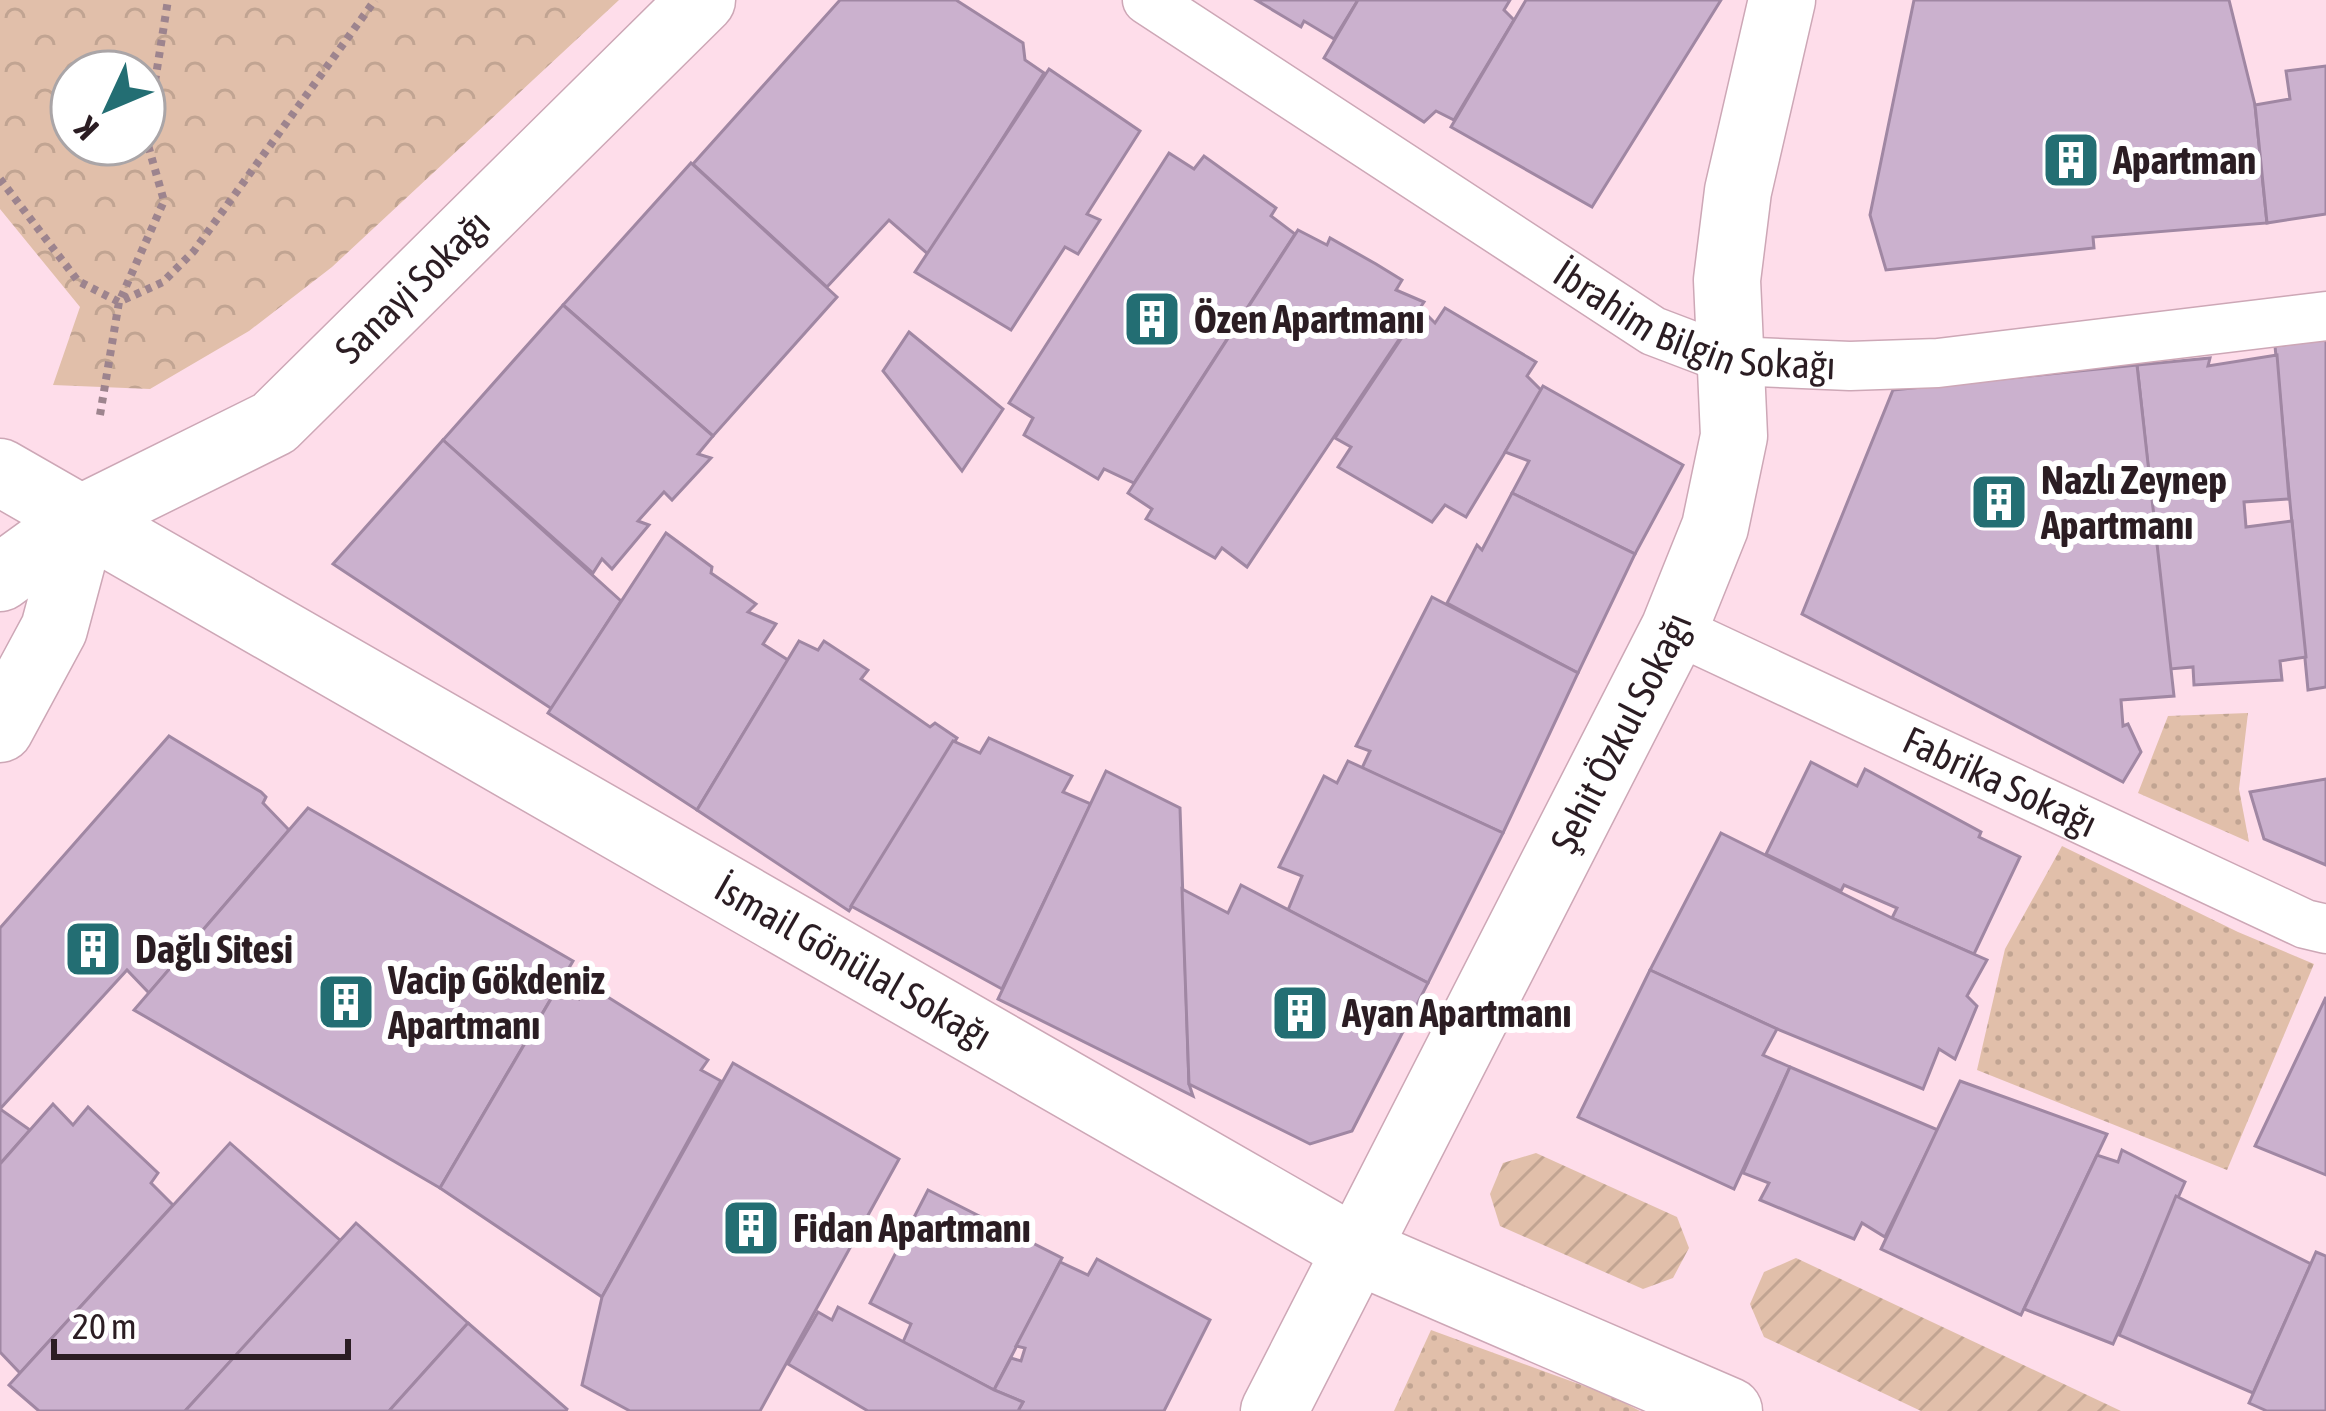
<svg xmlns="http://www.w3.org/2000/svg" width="2326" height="1411" font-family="'Asap Condensed',sans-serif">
<defs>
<pattern id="grass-dots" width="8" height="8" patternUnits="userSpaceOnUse" patternTransform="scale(3)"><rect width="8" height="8" fill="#e1bfaa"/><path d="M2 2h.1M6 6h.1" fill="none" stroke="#c1a492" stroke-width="1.8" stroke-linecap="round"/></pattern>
<pattern id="park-crowns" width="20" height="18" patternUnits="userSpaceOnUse" patternTransform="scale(3)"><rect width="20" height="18" fill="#e1bfaa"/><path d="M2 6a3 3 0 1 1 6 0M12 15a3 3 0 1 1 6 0" fill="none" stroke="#c1a492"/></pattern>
<pattern id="garden-furrows" width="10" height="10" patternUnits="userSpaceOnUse" patternTransform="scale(3)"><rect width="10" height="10" fill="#e1bfaa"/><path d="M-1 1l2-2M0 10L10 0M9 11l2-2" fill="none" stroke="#c1a492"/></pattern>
</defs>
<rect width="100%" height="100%" fill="#feddea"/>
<g fill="url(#grass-dots)">
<polygon points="2248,713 2239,789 2249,842 2138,793 2168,716"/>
<polygon points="2062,846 2238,932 2314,964 2227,1170 1977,1070 2005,949"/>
<polygon points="1431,1330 1609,1395 1640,1411 1394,1411"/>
</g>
<path fill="url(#park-crowns)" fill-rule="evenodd" d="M0,0h619l-287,267 -83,64 -99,58 -97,-4 27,-78 -80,-98zM72,72h72v72h-72z"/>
<g fill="url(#garden-furrows)">
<polygon points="1536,1153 1677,1217 1689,1248 1673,1278 1643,1289 1500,1226 1490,1194 1503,1163"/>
<polygon points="1796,1258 2121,1411 1921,1411 1764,1337 1750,1304 1764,1272"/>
</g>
<g fill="#cbb1ce" stroke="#a087a3" stroke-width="3">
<polygon points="840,0 956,0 1023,43 1025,60 1044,73 929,255 889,220 827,287 693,164"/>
<polygon points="1256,0 1358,0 1334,39 1304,21 1301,27"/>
<polygon points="1358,0 1510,0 1504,10 1514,20 1454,120 1436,111 1424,122 1324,58"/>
<polygon points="1526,0 1721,0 1592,207 1451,127"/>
<polygon points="1914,0 2229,0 2255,105 2267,223 2093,237 2094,248 1886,270 1870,215"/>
<polygon points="2326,66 2326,214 2267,223 2255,105 2290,99 2286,71"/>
<polygon points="1049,69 1140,131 1087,214 1100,220 1078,254 1065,247 1011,330 915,272"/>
<polygon points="1169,153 1194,169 1204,156 1276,208 1271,216 1295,234 1134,483 1104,469 1098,479 1024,435 1033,418 1009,403"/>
<polygon points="691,163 837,297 713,436 563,305"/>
<polygon points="1298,230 1327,245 1330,238 1376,264 1402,280 1396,290 1424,302 1247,567 1222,548 1215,558 1146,519 1152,509 1128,493"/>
<polygon points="563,305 713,436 698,454 711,458 672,500 664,492 638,521 649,525 612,569 602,559 593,573 443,440"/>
<polygon points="1445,308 1536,362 1527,376 1542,391 1466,517 1445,505 1432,522 1338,467 1351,447 1335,438 1421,309 1435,323"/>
<polygon points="909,332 1003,409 962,471 883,371"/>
<polygon points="2326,339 2326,687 2308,690 2275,346"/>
<polygon points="2277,355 2289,499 2244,502 2246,527 2292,521 2306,657 2280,661 2282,680 2194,685 2193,667 2170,669 2137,365 2210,358 2208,366"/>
<polygon points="2137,365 2174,696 2121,700 2123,726 2128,724 2141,752 2123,782 1802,614 1893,390"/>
<polygon points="1543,386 1683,465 1635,554 1512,493 1529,461 1505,452"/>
<polygon points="443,440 621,601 552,709 333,564"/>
<polygon points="1512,493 1635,554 1578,673 1447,603 1477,545 1482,550"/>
<polygon points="666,533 712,567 711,573 756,604 748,612 776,624 763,644 788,660 697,810 548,713"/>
<polygon points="1432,597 1578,673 1503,833 1362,768 1370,751 1356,746"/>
<polygon points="799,641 818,650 824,641 868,670 861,679 930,727 935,723 957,738 849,911 697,810"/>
<polygon points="169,736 261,792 266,797 263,803 289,830 149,993 127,970 0,1109 30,1130 0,1164 0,928"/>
<polygon points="989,738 1072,776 1063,792 1091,804 1002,989 851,906 953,741 980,753"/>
<polygon points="1348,761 1503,833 1428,983 1288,910 1302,876 1279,867 1324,776 1337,783"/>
<polygon points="1811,762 1857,786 1865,769 1981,832 1979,837 2020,857 1974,954 1892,918 1897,908 1844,885 1841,891 1766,854"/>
<polygon points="1106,771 1180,808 1189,1084 1193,1096 998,999"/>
<polygon points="2326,779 2326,865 2264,839 2250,792"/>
<polygon points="308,808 573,961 440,1188 134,1010"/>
<polygon points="1721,833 1892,918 1987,960 1967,996 1977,1006 1955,1059 1939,1049 1923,1089 1777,1029 1650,970"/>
<polygon points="1241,885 1428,983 1352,1131 1310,1144 1189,1084 1182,889 1228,913"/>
<polygon points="1650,970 1777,1029 1763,1055 1790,1067 1734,1189 1578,1117"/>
<polygon points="587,984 708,1060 701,1070 721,1081 602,1297 440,1188 558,987 579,999"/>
<polygon points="2326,997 2326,1175 2255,1146"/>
<polygon points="733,1063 899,1159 760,1411 630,1411 582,1385 602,1297"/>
<polygon points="1790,1067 1938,1130 1885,1237 1862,1223 1854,1239 1760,1200 1769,1183 1743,1173"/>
<polygon points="1960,1081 2107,1134 2021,1315 1881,1249"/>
<polygon points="53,1104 73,1125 88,1107 158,1173 151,1183 173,1205 20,1373 0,1352 0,1164"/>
<polygon points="230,1143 341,1241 185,1411 39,1411 9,1385"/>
<polygon points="2122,1150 2185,1182 2113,1344 2024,1309 2097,1155 2118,1162"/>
<polygon points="928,1190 1062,1258 994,1390 903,1342 911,1324 870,1303"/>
<polygon points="2176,1196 2311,1264 2253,1393 2119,1335"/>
<polygon points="356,1223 468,1323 389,1411 185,1411"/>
<polygon points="2316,1252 2326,1256 2326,1411 2267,1411 2249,1403"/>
<polygon points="1097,1259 1210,1320 1164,1411 1018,1411 1023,1402 994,1390 1011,1358 1021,1361 1025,1348 1016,1346 1060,1262 1088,1275"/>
<polygon points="838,1307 994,1390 1023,1402 1018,1411 868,1411 788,1364 818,1312 832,1320"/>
<polygon points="468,1323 567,1409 566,1411 389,1411"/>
</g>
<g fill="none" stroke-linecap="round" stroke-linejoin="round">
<g stroke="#cda7b6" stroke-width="51">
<g id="lane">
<path id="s1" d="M1147,0l506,331 79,30 118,5 88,-3 388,-47"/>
<path id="s2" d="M1674,629l631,295 21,5"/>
</g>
</g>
<g stroke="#cda7b6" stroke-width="69">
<g id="street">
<path id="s3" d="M0,472l1356,778 373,161"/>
<path id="s4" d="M0,578l84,-61 190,-94 428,-423"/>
<polyline points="0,729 54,629 84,517"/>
<path id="s5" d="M1274,1411l400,-782 41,-102 19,-91 -7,-156 11,-89 44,-191"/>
</g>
</g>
<g stroke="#9d848e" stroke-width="8" stroke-dasharray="6 6" stroke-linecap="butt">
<polyline points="0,179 78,281 119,302 163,282 194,251 375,0"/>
<polyline points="100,415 119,302 164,201 146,138 168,0"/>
</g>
<use href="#lane" stroke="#fff" stroke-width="48"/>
<use href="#street" stroke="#fff" stroke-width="66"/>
</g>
<defs>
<g id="building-square" transform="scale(3)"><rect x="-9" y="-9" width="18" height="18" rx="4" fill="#236e73" stroke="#fff"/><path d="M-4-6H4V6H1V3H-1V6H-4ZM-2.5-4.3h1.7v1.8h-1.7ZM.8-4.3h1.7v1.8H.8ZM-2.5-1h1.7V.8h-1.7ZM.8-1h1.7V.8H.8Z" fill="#fff"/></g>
</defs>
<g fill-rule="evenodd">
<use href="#building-square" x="2071" y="160"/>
<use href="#building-square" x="1152" y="319"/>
<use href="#building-square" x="1999" y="502"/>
<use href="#building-square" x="93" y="949"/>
<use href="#building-square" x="346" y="1002"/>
<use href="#building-square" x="1300" y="1013"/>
<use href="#building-square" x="751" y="1228"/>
</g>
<g text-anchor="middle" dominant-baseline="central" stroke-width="12" stroke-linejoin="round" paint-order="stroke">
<g font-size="39" font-weight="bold" fill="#2b1d23" stroke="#fff" text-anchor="start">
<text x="2113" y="160">Apartman</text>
<text x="1194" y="319">Özen Apartmanı</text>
<text x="2041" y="480">Nazlı Zeynep<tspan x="2041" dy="45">Apartmanı</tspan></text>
<text x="135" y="949">Dağlı Sitesi</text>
<text x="388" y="980">Vacip Gökdeniz<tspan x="388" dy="45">Apartmanı</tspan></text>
<text x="1342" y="1013">Ayan Apartmanı</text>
<text x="793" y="1228">Fidan Apartmanı</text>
</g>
<g font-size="39" fill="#2b1d23" stroke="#fff">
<text stroke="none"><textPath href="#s4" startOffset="510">Sanayi Sokağı</textPath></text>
<text stroke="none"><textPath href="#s1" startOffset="642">İbrahim Bilgin Sokağı</textPath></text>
<text stroke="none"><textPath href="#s5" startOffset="762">Şehit Özkul Sokağı</textPath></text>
<text stroke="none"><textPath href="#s2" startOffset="360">Fabrika Sokağı</textPath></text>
<text stroke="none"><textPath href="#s3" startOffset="984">İsmail Gönülal Sokağı</textPath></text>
</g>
</g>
<g transform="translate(108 108) rotate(226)"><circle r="57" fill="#ffffff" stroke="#aaa5a7" stroke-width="3"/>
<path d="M0-9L21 45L0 30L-21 45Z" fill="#236e73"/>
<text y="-18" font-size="33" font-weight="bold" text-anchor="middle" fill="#2b1d23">K</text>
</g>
<path d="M54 1339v18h294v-18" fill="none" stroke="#2b1d23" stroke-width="6"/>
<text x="72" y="1339" font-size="36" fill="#2b1d23" stroke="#ffffff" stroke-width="9" paint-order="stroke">20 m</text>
</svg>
